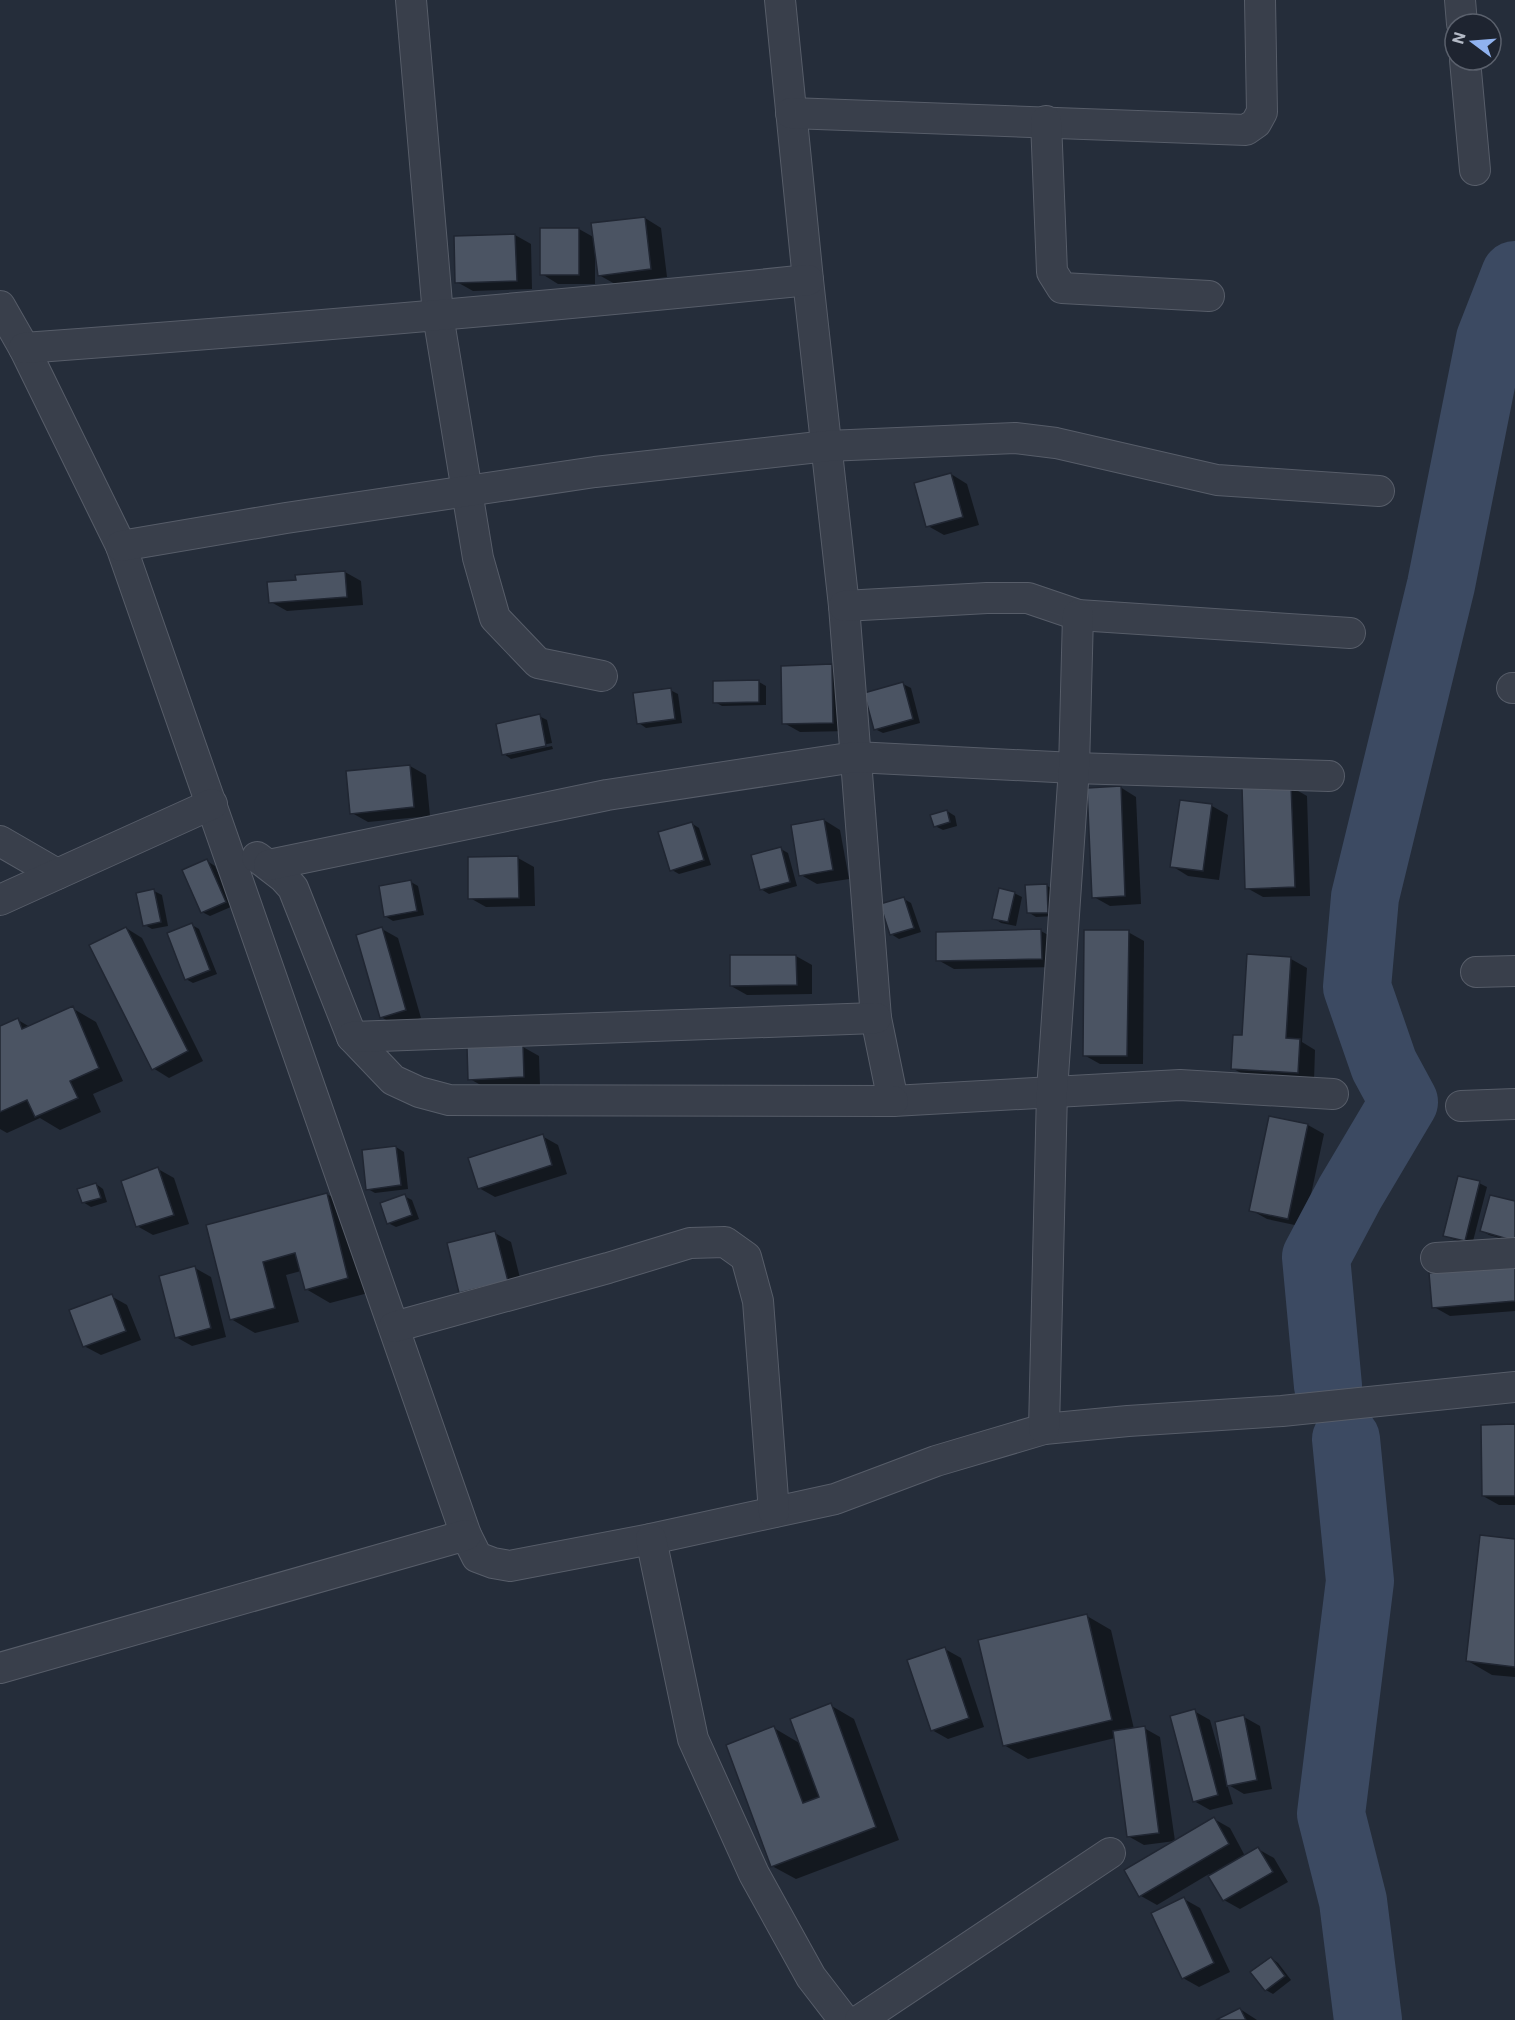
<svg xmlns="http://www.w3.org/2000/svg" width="1515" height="2020" font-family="Roboto,sans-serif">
<rect width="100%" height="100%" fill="#252d3a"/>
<g fill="#0007">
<polygon points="645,218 661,228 667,277 615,284 599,275 597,258 595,258 595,284 558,284 542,274 579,229 595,238"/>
<polygon points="515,235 531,244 532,289 473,291 457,282 456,237"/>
<polygon points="951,474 967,484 979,525 944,535 928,526"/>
<polygon points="345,572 361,581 363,605 287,611 271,602 298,581"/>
<polygon points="831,665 847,675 849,731 800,732 784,723"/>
<polygon points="759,682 766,686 766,705 722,706 715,702"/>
<polygon points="903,684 911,688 920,723 883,733 875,729"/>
<polygon points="670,690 678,694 682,723 646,728 639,723"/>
<polygon points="539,716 547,720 552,743 508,752 508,755 552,746 553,749 511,759 504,754"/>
<polygon points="410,766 426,775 430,816 368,822 352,813"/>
<polygon points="1120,787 1136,797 1141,904 1110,906 1094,897"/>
<polygon points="1291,787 1307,796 1310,896 1263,897 1247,888"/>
<polygon points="1181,802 1212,806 1228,815 1219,880 1188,876 1172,866"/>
<polygon points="947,811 955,816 957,826 943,830 935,826"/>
<polygon points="824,820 840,830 849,879 817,884 801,875"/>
<polygon points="691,823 699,828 711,865 679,874 672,870"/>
<polygon points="781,849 788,853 797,886 769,894 761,889"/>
<polygon points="518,858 534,867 535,906 486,907 470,898"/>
<polygon points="207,861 215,866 233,906 210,916 202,912"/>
<polygon points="411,882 418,886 424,915 393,921 385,916"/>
<polygon points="1046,885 1054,890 1055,916 1036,917 1028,912"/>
<polygon points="154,891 162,895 168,926 152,929 145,925"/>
<polygon points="1014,893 1022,897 1016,926 1001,923 994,918"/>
<polygon points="904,899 911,903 921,932 899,939 891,934"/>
<polygon points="192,925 199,929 217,974 193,983 186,979"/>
<polygon points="126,928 142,938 203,1061 169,1078 153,1068"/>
<polygon points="382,929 398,938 421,1018 397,1026 381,1017"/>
<polygon points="1041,931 1057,940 1058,967 954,969 938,960 938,933"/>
<polygon points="1128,932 1144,941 1143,1064 1100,1064 1084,1055"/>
<polygon points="796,956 812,965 812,994 747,995 731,986"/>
<polygon points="1249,956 1291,959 1307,968 1302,1042 1315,1050 1314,1081 1248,1077 1232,1068 1243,1037"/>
<polygon points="72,1008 96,1022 123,1081 93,1094 101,1112 60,1130 40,1118 7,1133 0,1129 0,1028 18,1020 30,1027"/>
<polygon points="523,1047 539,1056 540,1086 486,1088 470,1079"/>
<polygon points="1270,1117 1308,1125 1324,1134 1304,1227 1267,1219 1251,1210"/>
<polygon points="542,1136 558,1145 567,1174 495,1197 479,1188"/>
<polygon points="396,1147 404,1152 408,1189 375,1193 368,1189"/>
<polygon points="158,1169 174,1178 189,1224 153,1235 137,1226"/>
<polygon points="1479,1183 1487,1187 1472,1245 1452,1239 1444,1235"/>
<polygon points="96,1184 103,1189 107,1202 91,1207 83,1202"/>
<polygon points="327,1194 351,1208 372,1292 330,1303 306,1289 301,1271 286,1275 299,1322 255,1333 231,1319 208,1226"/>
<polygon points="404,1196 412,1200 419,1219 396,1227 388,1223"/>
<polygon points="1515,1202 1515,1242 1489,1235 1482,1231"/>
<polygon points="495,1233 511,1242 523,1290 476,1301 460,1292"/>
<polygon points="1515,1267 1515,1311 1450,1316 1434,1307"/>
<polygon points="195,1268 211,1277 226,1337 192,1346 176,1337"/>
<polygon points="111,1296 127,1305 141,1340 101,1355 84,1346"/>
<polygon points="1515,1426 1515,1505 1499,1505 1483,1496"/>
<polygon points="1515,1540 1515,1677 1492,1675 1468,1661"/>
<polygon points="1087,1616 1111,1630 1134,1729 1144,1728 1160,1737 1175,1841 1144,1845 1128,1836 1115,1738 1028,1759 1004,1745"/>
<polygon points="945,1649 961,1658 984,1727 948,1739 932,1730"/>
<polygon points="830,1705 854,1719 899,1840 796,1879 772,1866 774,1728 801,1744"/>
<polygon points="1194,1711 1210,1720 1221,1759 1223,1759 1244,1717 1260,1726 1272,1789 1244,1794 1227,1784 1233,1804 1210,1810 1194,1801"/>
<polygon points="1214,1819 1230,1828 1245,1856 1258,1849 1274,1858 1288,1882 1240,1909 1224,1900 1209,1874 1157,1905 1141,1896"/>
<polygon points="1184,1899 1200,1908 1230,1972 1199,1987 1183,1978"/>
<polygon points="1271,1958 1278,1963 1291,1980 1273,1994 1266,1990"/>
<polygon points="1240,2009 1257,2020 1219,2020"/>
</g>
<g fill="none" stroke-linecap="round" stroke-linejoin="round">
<g stroke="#3c4a62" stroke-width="68">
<polyline points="1328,1386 1316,1257 1350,1193 1404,1102 1384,1065 1357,987 1365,897 1441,585 1490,339 1515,275"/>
<polyline points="1346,1439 1360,1581 1331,1814 1353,1901 1368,2020"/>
</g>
</g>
<g fill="#4b5463" stroke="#202632" stroke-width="1.5">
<polygon points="645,217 651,269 598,276 591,223"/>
<rect x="540" y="228" width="39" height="47"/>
<polygon points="515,234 517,281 455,283 454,236"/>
<polygon points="951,473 963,517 926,527 914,483"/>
<polygon points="345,571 347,597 269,603 267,582 296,580 295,575"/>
<polygon points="832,664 833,723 782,724 781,666"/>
<polygon points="759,680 759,702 713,703 713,681"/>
<polygon points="903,682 913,719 874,730 864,693"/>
<polygon points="671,688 675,719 637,724 633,693"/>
<polygon points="540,714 546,746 502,755 496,724"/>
<polygon points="410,765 414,807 350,814 346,771"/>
<polygon points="1291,785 1295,887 1245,889 1242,787"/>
<polygon points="1121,786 1125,896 1092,898 1087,788"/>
<polygon points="1180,800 1212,804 1203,871 1170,867"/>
<polygon points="947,810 950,822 934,827 930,815"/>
<polygon points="824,819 833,870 799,876 791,825"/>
<polygon points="692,822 704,860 670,871 658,832"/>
<polygon points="781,847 790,882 760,890 751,855"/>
<polygon points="518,856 519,898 468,899 468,857"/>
<polygon points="207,859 226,902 201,913 182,870"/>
<polygon points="411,880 417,911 384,917 379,886"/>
<polygon points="1047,884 1048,913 1027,913 1025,885"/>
<polygon points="999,888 1015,892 1008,922 992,919"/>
<polygon points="154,889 161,922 143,926 136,893"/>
<polygon points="904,897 914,928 890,935 880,904"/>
<polygon points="192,923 210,970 185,980 167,933"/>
<polygon points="126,927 188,1051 152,1070 89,945"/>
<polygon points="382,927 406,1010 380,1018 356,935"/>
<polygon points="1041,929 1042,959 936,961 936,932"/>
<polygon points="1084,930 1129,930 1127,1056 1083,1056"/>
<polygon points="1247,954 1291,957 1286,1038 1300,1039 1298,1073 1231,1069 1233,1035 1242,1035"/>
<polygon points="730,955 796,955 797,985 730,986"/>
<polygon points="73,1006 99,1068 70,1081 78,1098 35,1117 27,1100 0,1112 0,1026 18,1018 22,1029"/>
<polygon points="523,1045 524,1077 468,1080 467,1047"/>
<polygon points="1269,1116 1308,1124 1288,1219 1249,1211"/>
<polygon points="543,1134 552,1165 478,1189 468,1158"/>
<polygon points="396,1146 401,1185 366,1190 362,1150"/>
<polygon points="158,1167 174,1215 136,1227 121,1181"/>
<polygon points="1458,1176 1480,1181 1465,1241 1443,1236"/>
<polygon points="96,1183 101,1198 82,1203 77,1189"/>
<polygon points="327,1193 348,1278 305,1290 295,1253 263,1262 275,1308 230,1320 206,1225"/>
<polygon points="405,1194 412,1215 387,1224 380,1203"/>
<polygon points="1490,1195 1515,1201 1515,1241 1480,1231"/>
<polygon points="495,1231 508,1281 459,1293 447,1243"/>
<polygon points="195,1266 211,1328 175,1338 159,1276"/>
<polygon points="1515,1266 1515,1301 1432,1308 1429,1273"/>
<polygon points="112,1294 126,1331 83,1347 69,1310"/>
<polygon points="1515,1424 1515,1496 1482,1496 1481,1425"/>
<polygon points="1480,1535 1515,1539 1515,1667 1466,1661"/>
<polygon points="1087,1614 1112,1720 1003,1746 978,1640"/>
<polygon points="945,1647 969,1718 931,1731 907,1660"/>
<polygon points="831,1703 876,1827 771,1867 726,1745 774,1726 803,1803 819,1797 790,1719"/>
<polygon points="1195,1709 1218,1795 1193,1802 1170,1716"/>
<polygon points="1244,1715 1257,1780 1227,1786 1215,1722"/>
<polygon points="1145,1726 1159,1833 1127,1837 1113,1731"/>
<polygon points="1214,1817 1229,1844 1139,1897 1124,1870"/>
<polygon points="1258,1847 1273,1872 1223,1901 1208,1876"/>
<polygon points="1184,1897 1214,1963 1182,1979 1151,1913"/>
<polygon points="1271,1957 1285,1976 1265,1991 1250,1972"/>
<polygon points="1240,2008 1246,2020 1216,2020"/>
</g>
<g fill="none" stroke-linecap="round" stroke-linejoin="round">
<g stroke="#575d69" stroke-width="32">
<g id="minor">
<polyline points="411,0 438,315 478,558 495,618 538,663 602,676"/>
<polyline points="780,0 808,280 844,606 876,1018 893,1101 1180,1085 1333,1094"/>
<polyline points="1460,0 1462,24"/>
<polyline points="1465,60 1475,170"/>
<polyline points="791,113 1246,130 1256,123 1262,112 1260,0"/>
<polyline points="1046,121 1052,272 1062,288 1209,296"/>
<polyline points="0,306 24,348 121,546 466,1535 477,1557 493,1563 510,1566 651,1539 835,1499 936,1461 1044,1429 1128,1421 1282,1411 1515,1387"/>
<path d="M24,348c261,-19 523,-41 784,-68"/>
<polyline points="121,546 286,518 595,472 827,446 1015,438 1056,443 1217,480 1379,491"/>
<polyline points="844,606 987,598 1028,598 1078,615 1350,633"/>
<polyline points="1512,688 1515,688"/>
<polyline points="0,841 57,874"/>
<polyline points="257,857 283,877 293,888 352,1037 393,1080 419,1092 449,1100 893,1101"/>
<polyline points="269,865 607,795 855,757 1074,768 1329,776"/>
<polyline points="0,900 212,804"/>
<polyline points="1476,972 1515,971"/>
<polyline points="352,1037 876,1018"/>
<polyline points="1461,1106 1515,1104"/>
<polyline points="1436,1258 1515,1253"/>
<polyline points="394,1327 608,1268 690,1243 725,1242 746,1257 758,1301 774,1512"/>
<polyline points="1044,1429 1052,1091 1074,768 1078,615"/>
<polyline points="651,1539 693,1739 754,1874 811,1977 844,2020"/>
<polyline points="0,1668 466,1535"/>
<polyline points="860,2020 1110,1853"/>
</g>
</g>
<use href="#minor" stroke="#393f4b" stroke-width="30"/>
</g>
<g transform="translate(1473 42) rotate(286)"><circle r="28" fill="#1e2430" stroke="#5a606c" stroke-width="1.5"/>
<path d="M0-4.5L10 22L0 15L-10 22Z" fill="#90b2ef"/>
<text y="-9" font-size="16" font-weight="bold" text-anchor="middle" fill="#b4bac6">N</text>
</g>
</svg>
